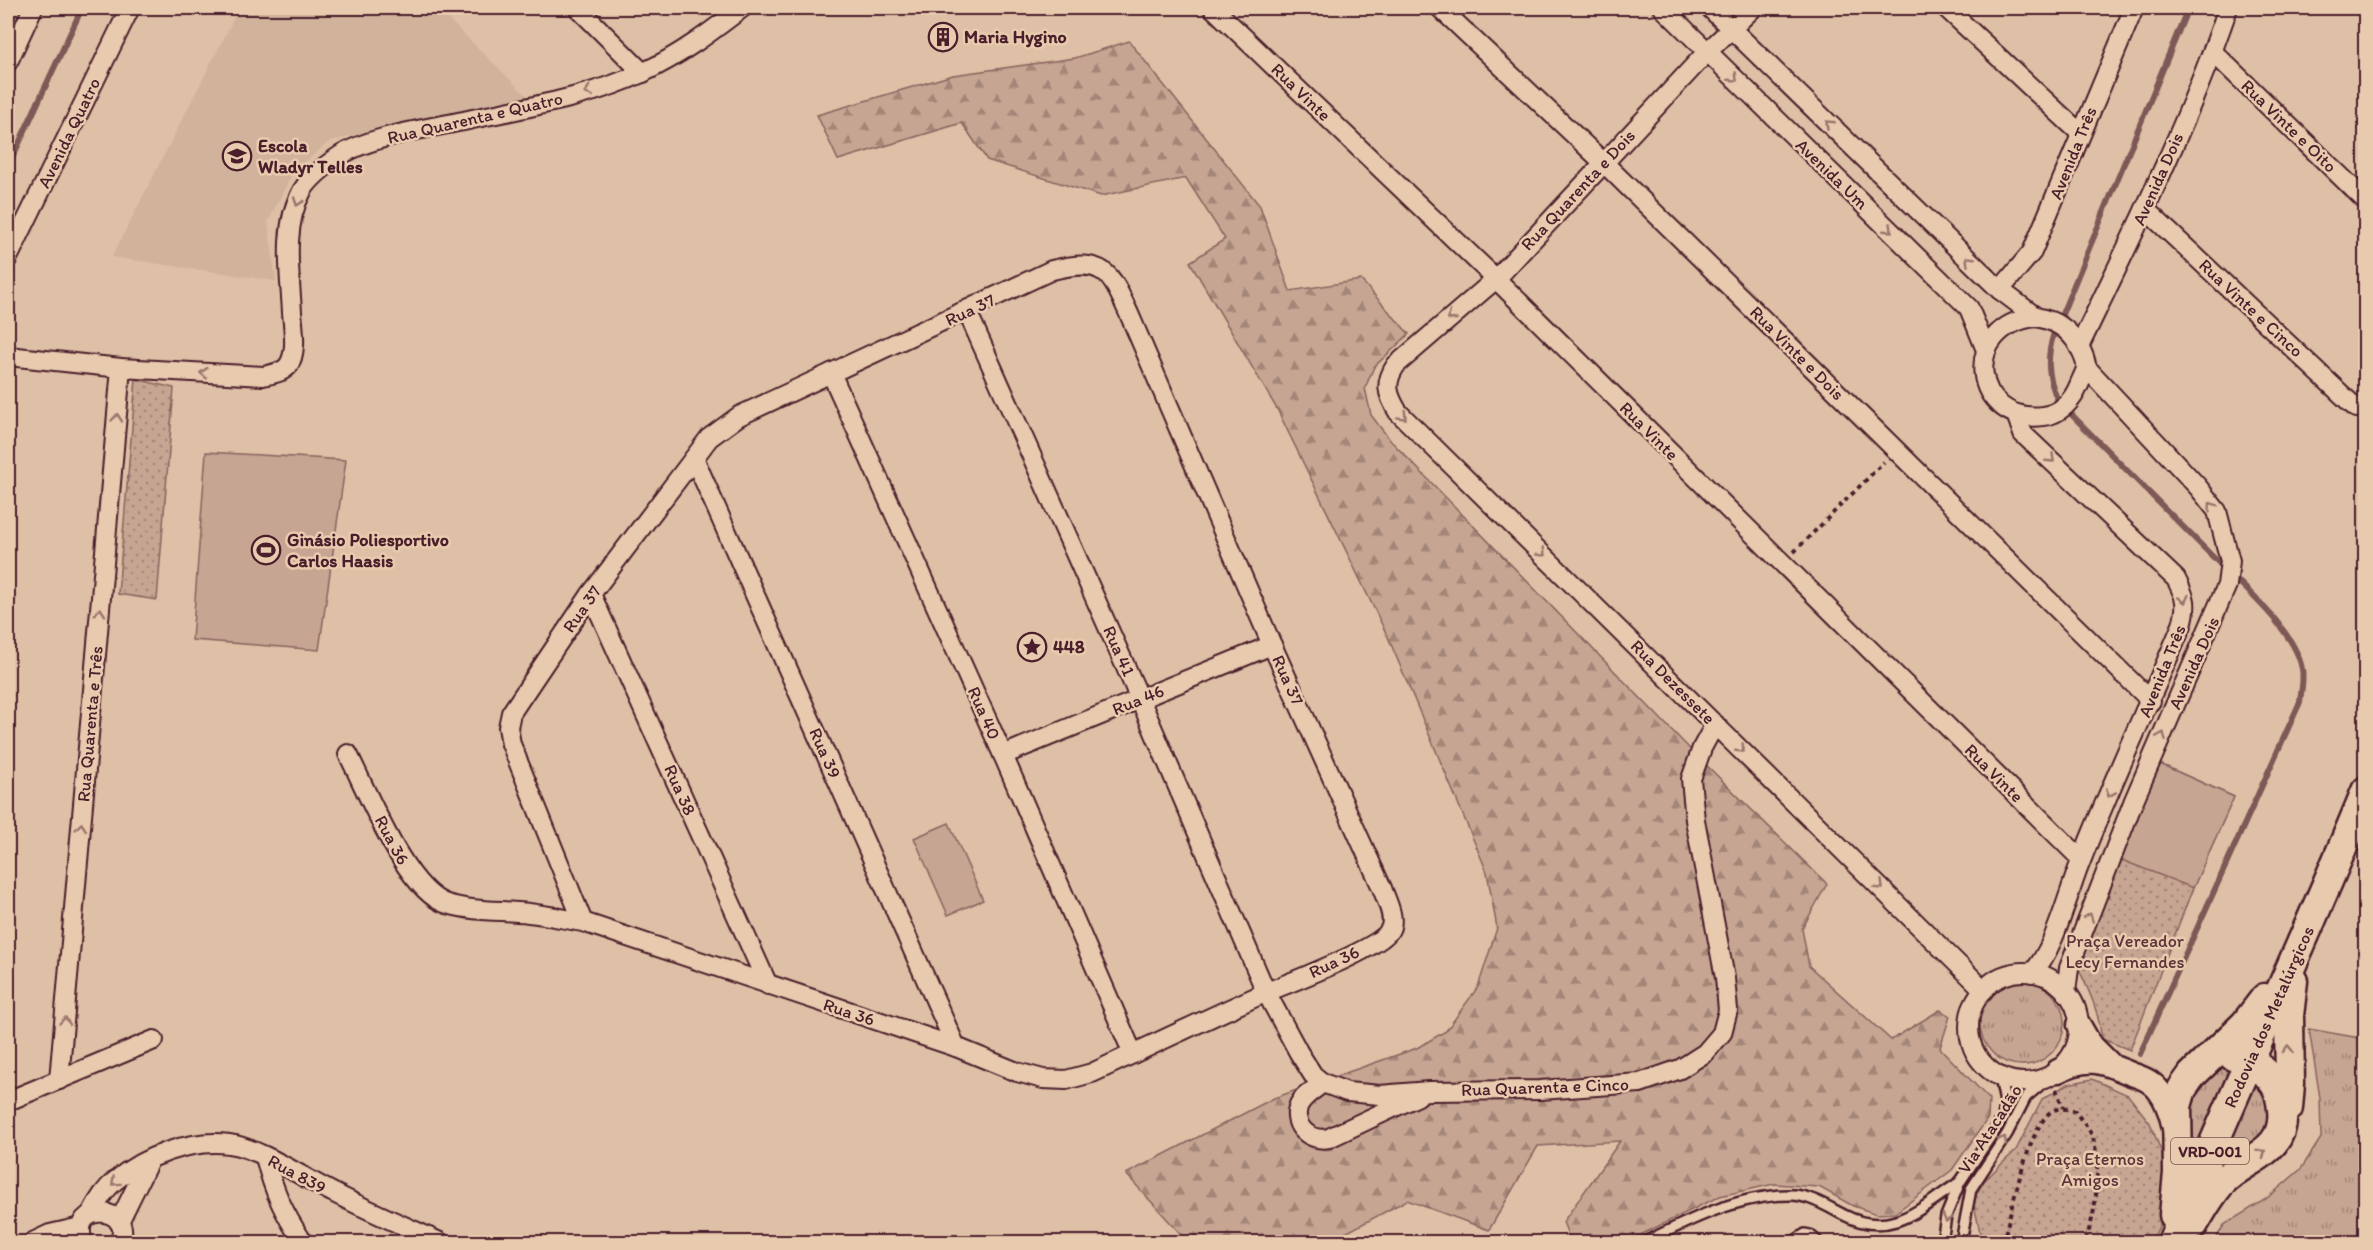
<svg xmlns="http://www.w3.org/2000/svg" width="2373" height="1250" font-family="Itim,sans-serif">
<defs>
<pattern id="grass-tufts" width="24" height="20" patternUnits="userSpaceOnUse" patternTransform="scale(1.5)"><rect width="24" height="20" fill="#c6a592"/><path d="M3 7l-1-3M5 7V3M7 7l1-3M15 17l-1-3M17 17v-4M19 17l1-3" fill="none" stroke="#a38677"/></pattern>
<pattern id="forest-firs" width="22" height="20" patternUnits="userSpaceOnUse" patternTransform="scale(1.5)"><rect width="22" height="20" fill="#c6a592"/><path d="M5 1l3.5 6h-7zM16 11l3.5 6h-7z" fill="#a38677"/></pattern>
<pattern id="park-dots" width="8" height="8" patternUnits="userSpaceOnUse" patternTransform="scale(1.5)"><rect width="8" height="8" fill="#c6a592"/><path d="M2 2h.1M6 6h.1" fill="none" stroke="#a38677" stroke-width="1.8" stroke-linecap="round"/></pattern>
</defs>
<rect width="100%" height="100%" fill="#dec0a6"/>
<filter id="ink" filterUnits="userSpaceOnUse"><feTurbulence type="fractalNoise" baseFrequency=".0167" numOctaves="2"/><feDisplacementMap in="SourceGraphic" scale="12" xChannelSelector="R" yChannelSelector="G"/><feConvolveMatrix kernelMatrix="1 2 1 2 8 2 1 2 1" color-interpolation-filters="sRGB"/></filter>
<g filter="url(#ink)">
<polygon fill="#d1b29b" points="239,8 437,8 528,97 330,141 293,172 268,222 276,281 112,257"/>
<g fill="url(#grass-tufts)" stroke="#88625e" stroke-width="1.5">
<circle cx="2022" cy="1023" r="42"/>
<polygon points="2309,1029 2365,1039 2365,1242 2214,1242 2224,1225 2266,1199 2301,1169 2321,1138 2320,1098"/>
<polygon points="2235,1061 2185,1194 2184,1118 2207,1070"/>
<polygon points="2252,1068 2274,1106 2265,1134 2215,1174"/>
</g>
<polygon fill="url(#forest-firs)" stroke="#88625e" stroke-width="1.5" points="1129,41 1260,206 1290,291 1361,280 1409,334 1374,367 1365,388 1371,415 1390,440 1689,748 1827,884 1802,929 1809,966 1891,1040 1940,1010 1950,1016 1940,1048 1989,1099 1988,1118 1952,1170 1895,1213 1877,1214 1853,1206 1819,1187 1774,1184 1720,1196 1626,1242 1571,1242 1563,1222 1620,1141 1538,1146 1489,1230 1407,1200 1329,1242 1188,1242 1126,1174 1274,1098 1417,1048 1446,1031 1478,987 1497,928 1487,872 1388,637 1277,409 1190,262 1225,239 1186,178 1101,196 987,160 962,123 838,160 817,115 953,75 1075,58"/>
<g fill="url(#park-dots)" stroke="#88625e" stroke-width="1.5">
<polygon points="136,379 174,388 157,600 118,594"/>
<path d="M2160,764l74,33 -41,91 -63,162 -28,-11c-4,-31 -13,-48 -26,-76z"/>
<polygon points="2092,1079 2128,1095 2150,1123 2169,1171 2166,1210 2152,1242 1982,1242 1973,1200 1984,1181 2016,1150 2042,1099 2068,1084"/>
</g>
<g fill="#c6a592" stroke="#88625e" stroke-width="1.5">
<polygon points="206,452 346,460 319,650 192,640"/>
<polygon points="2160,764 2234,797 2193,888 2119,859"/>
<polygon points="949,823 983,900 948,915 914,838"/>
</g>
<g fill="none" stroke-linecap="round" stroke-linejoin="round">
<g stroke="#7e5857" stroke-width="6">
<path d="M2188,8l-135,328c-7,24 -5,42 5,65l167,168"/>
<polyline points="8,167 82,8"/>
<path d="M2140,1054l160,-352c1,-10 4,-23 2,-33 -6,-34 -46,-70 -69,-93"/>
</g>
<g stroke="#4a1f2b" stroke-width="14">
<g id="service">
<path d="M1645,1242c46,-23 96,-48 148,-47 18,1 35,12 51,20 48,25 77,-8 116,-33"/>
<polyline points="1793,1242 1805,1234 1810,1235 1818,1242"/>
<polyline points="1942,1242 1946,1216 1960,1182 2003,1118 2005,1103 2000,1077"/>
<polyline points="1961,1242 1971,1189 2007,1134 2026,1097 2051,1076"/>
</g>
</g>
<g stroke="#4a1f2b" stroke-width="22">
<g id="minor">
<polyline points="578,8 643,73"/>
<polyline points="1213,8 1496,279 2081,859"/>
<polyline points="1440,8 1604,163 2151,701"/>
<polyline points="1663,8 1969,308 1986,350"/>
<polyline points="1710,8 2000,290 2036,317"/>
<path d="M1753,8l-46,44 -211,227 -100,86c-12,18 -9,29 2,47l586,578"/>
<polyline points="1946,8 2080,133"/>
<polyline points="2213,52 2366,201"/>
<polyline points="8,62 33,8"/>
<polyline points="2145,209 2356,408"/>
<polyline points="8,258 130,8"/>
<polyline points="2000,290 2032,252 2134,8"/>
<polyline points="967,311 1140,699 1266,992 1299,1053 1313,1075 1323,1083 1347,1092 1380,1095 1429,1091 1540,1090 1640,1083 1680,1069 1705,1053 1722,1033 1728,1010 1725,978 1695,820 1691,779 1702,748 1715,724"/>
<path d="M2036,317c20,4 32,11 43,29 3,6 8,15 7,22 -1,5 -5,12 -7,17 -6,15 -18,29 -36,31 -71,9 -85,-90 -7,-99z"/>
<path d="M2079,347c54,-112 109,-223 149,-339"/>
<path d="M8,356l113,12 142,8c8,-2 19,-3 25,-10 10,-14 5,-38 4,-54 -2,-38 -10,-86 10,-121 8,-14 23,-25 36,-34 30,-21 93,-29 130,-37 59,-13 121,-22 176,-48 35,-16 68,-41 98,-64"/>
<polyline points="831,373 1003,755 1133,1054"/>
<path d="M2016,414l7,20 153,145c10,19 12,25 6,46 -33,79 -70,156 -101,236 -13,31 -26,89 -49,112"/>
<polyline points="694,458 956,1047"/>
<polyline points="591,594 768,985"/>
<path d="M348,754c20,39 58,137 99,150 27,8 55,6 82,9 18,2 36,6 54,9l373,125 61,25 26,7 23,1 26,-7c58,-27 116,-55 175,-81 24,-10 111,-43 122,-61 8,-12 -3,-31 -7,-43l-110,-243 -142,-329c-20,-44 -25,-59 -78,-46l-313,146 -30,22 -15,20 -103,136 -80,119 -3,14 3,17 72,178"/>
<polyline points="1003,755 1272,645"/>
<circle cx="2024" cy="1027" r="55"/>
<polyline points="2066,992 2069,968 2134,800 2227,585 2230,561 2217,511 2198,487 2086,367"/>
<polyline points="59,1080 121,368"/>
<path d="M1323,1083c-9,7 -21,13 -25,24 -6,20 13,35 31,31l89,-42"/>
<polyline points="8,1101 154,1040"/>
<path d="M265,1157c9,35 18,55 38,85"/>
<path d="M91,1214c6,-12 13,-24 24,-33 29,-25 76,-42 114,-37 31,4 74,34 103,48 35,18 72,34 108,50"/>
<polyline points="119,1222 149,1161"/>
<polyline points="33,1242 50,1234 81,1227"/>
<path d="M83,1242c-15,-43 54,-35 36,0"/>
</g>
</g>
<g stroke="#4a1f2b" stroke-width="27">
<g id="tertiary">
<polyline points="2079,1025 2090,1044 2112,1066"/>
<path d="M2058,1071c28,-15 43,-10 71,2 7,3 16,5 22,10 13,9 20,30 23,45"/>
</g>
</g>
<g stroke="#4a1f2b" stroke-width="33">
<g id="primary">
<polyline points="2288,1108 2290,1084 2289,1016 2293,981"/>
<polyline points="2174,1215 2178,1173 2177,1106 2182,1089 2192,1075 2245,1024 2265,998"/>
<path d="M2194,1224c8,-14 17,-30 28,-42 24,-25 65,-29 60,-73 -1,-9 -3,-19 -8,-26 -10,-14 -24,-25 -41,-27"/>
<path d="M2172,1242c62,-151 132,-299 194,-451"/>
</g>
</g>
<g stroke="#4a1f2b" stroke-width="4" stroke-dasharray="4.5 4.5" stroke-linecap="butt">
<polyline points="1794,552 1884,462"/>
<polyline points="2056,1089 2063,1108"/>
<path d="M2003,1242c8,-28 25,-116 49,-131 7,-4 16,-2 23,0 5,8 15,18 18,27 8,27 4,79 -9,104"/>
</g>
<use href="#service" stroke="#e8caae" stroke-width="9"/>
<use href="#minor" stroke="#e8caae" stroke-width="18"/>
<use href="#tertiary" stroke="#e8caae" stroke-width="22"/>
<use href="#primary" stroke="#e8caae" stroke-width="28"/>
</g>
<defs><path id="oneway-chevron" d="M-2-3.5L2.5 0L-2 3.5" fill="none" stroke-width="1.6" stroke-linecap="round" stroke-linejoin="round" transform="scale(1.5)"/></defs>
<g stroke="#99746c">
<use href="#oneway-chevron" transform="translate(1734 78) rotate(44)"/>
<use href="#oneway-chevron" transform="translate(588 92) rotate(161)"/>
<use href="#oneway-chevron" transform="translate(1829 124) rotate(-136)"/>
<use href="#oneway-chevron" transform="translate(298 202) rotate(109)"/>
<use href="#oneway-chevron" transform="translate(1889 229) rotate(44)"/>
<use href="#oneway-chevron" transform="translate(1969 260) rotate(-136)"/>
<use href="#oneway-chevron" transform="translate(1451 317) rotate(139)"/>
<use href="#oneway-chevron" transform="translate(204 373) rotate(-177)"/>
<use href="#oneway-chevron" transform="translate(1403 416) rotate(47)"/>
<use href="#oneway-chevron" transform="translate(117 418) rotate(-85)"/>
<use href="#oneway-chevron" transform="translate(2051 459) rotate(43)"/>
<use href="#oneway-chevron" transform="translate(2212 506) rotate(-125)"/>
<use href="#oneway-chevron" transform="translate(1542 553) rotate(45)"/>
<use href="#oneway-chevron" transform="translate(2184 599) rotate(77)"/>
<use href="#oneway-chevron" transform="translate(100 612) rotate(-85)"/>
<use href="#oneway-chevron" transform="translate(2162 736) rotate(-67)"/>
<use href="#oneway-chevron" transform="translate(1741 749) rotate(44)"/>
<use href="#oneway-chevron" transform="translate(2110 793) rotate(114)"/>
<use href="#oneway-chevron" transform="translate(81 827) rotate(-85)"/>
<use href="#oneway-chevron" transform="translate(1880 886) rotate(44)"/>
<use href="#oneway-chevron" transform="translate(2089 917) rotate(-69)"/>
<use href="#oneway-chevron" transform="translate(65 1021) rotate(-85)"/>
<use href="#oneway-chevron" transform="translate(2288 1049) rotate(-91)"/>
<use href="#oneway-chevron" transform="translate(2003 1140) rotate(-59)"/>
<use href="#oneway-chevron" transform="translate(2262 1153) rotate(-38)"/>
<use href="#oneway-chevron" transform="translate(115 1182) rotate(138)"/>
<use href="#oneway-chevron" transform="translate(1947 1218) rotate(105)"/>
</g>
</g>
<defs>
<g id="building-ring" transform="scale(1.5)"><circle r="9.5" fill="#e8caae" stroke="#4a1f2b" stroke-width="1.5"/><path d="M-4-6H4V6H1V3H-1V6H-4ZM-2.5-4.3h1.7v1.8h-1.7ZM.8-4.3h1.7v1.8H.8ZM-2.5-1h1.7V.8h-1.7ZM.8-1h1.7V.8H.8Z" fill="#4a1f2b"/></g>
<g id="school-ring" transform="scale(1.5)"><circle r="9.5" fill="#e8caae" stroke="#4a1f2b" stroke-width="1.5"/><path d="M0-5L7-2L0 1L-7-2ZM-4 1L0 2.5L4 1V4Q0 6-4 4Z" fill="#4a1f2b"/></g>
<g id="stadium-ring" transform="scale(1.5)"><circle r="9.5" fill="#e8caae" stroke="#4a1f2b" stroke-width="1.5"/><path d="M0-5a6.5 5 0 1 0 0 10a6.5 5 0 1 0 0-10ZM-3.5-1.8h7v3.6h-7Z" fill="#4a1f2b"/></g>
<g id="sight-ring" transform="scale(1.5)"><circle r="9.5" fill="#e8caae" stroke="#4a1f2b" stroke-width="1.5"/><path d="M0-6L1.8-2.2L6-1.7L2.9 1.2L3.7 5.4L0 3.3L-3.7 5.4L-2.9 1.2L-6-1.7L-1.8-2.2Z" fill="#4a1f2b"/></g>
</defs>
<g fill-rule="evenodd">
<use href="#building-ring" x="943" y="37"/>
<use href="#school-ring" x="237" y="156"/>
<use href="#stadium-ring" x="266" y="550"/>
<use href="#sight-ring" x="1032" y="647"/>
</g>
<g text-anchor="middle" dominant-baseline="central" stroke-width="5" stroke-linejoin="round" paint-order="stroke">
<rect fill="#e8caae" stroke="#795252" stroke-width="1.5" x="2171" y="1138" width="78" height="26" rx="4.5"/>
<g font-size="16" font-weight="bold" fill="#4a1f2b">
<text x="2210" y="1151">VRD-001</text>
</g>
<g font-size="18" font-weight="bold" fill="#4a1f2b" stroke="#e8caae" text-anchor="start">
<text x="964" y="37">Maria Hygino</text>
<text x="258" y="146">Escola<tspan x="258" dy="21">Wladyr Telles</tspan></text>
<text x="287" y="540">Ginásio Poliesportivo<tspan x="287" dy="21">Carlos Haasis</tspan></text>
<text x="1053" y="647">448</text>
</g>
<g font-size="18" fill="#4a1f2b" stroke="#e8caae">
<text transform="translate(1301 92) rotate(44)">Rua Vinte</text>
<text transform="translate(475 118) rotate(-13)">Rua Quarenta e Quatro</text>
<text transform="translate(2289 126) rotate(44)">Rua Vinte e Oito</text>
<text transform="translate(69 133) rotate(-64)">Avenida Quatro</text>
<text transform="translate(2073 153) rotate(-68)">Avenida Três</text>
<text transform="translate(1832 174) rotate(44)">Avenida Um</text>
<text transform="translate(2158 179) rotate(-66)">Avenida Dois</text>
<text transform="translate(1578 190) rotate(-47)">Rua Quarenta e Dois</text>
<text transform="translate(2251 308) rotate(43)">Rua Vinte e Cinco</text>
<text transform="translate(970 310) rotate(-25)">Rua 37</text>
<text transform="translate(1797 353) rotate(45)">Rua Vinte e Dois</text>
<text transform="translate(1649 431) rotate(45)">Rua Vinte</text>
<text transform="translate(582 609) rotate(-55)">Rua 37</text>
<text transform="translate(1119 651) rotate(66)">Rua 41</text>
<text transform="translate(2194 663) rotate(-66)">Avenida Dois</text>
<text transform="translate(2162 671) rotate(-68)">Avenida Três</text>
<text transform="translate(1288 680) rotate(66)">Rua 37</text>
<text transform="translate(1673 682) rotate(45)">Rua Dezessete</text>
<text transform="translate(1138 700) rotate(-22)">Rua 46</text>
<text transform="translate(984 713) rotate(66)">Rua 40</text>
<text transform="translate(90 724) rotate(-85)">Rua Quarenta e Três</text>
<text transform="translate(825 753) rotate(66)">Rua 39</text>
<text transform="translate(1994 773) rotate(45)">Rua Vinte</text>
<text transform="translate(680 790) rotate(66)">Rua 38</text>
<text transform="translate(392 840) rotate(62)">Rua 36</text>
<text transform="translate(1334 962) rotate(-25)">Rua 36</text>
<text transform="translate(849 1012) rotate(18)">Rua 36</text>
<text transform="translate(2269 1017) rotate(-66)">Rodovia dos Metalúrgicos</text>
<text transform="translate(1545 1087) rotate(-2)">Rua Quarenta e Cinco</text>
<text transform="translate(1990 1129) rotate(-57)">Via Atacadão</text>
<text transform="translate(297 1174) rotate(28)">Rua 839</text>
</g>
<g font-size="18" fill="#5d333a" stroke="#e8caae">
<text x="2125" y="941">Praça Vereador<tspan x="2125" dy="21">Lecy Fernandes</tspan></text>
<text x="2090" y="1159">Praça Eternos<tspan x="2090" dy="21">Amigos</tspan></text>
</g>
</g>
<rect width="2373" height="1250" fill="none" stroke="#e8caae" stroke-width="30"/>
<rect x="15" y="15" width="2343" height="1220" fill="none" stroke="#4a1f2b" stroke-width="2" filter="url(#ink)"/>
</svg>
